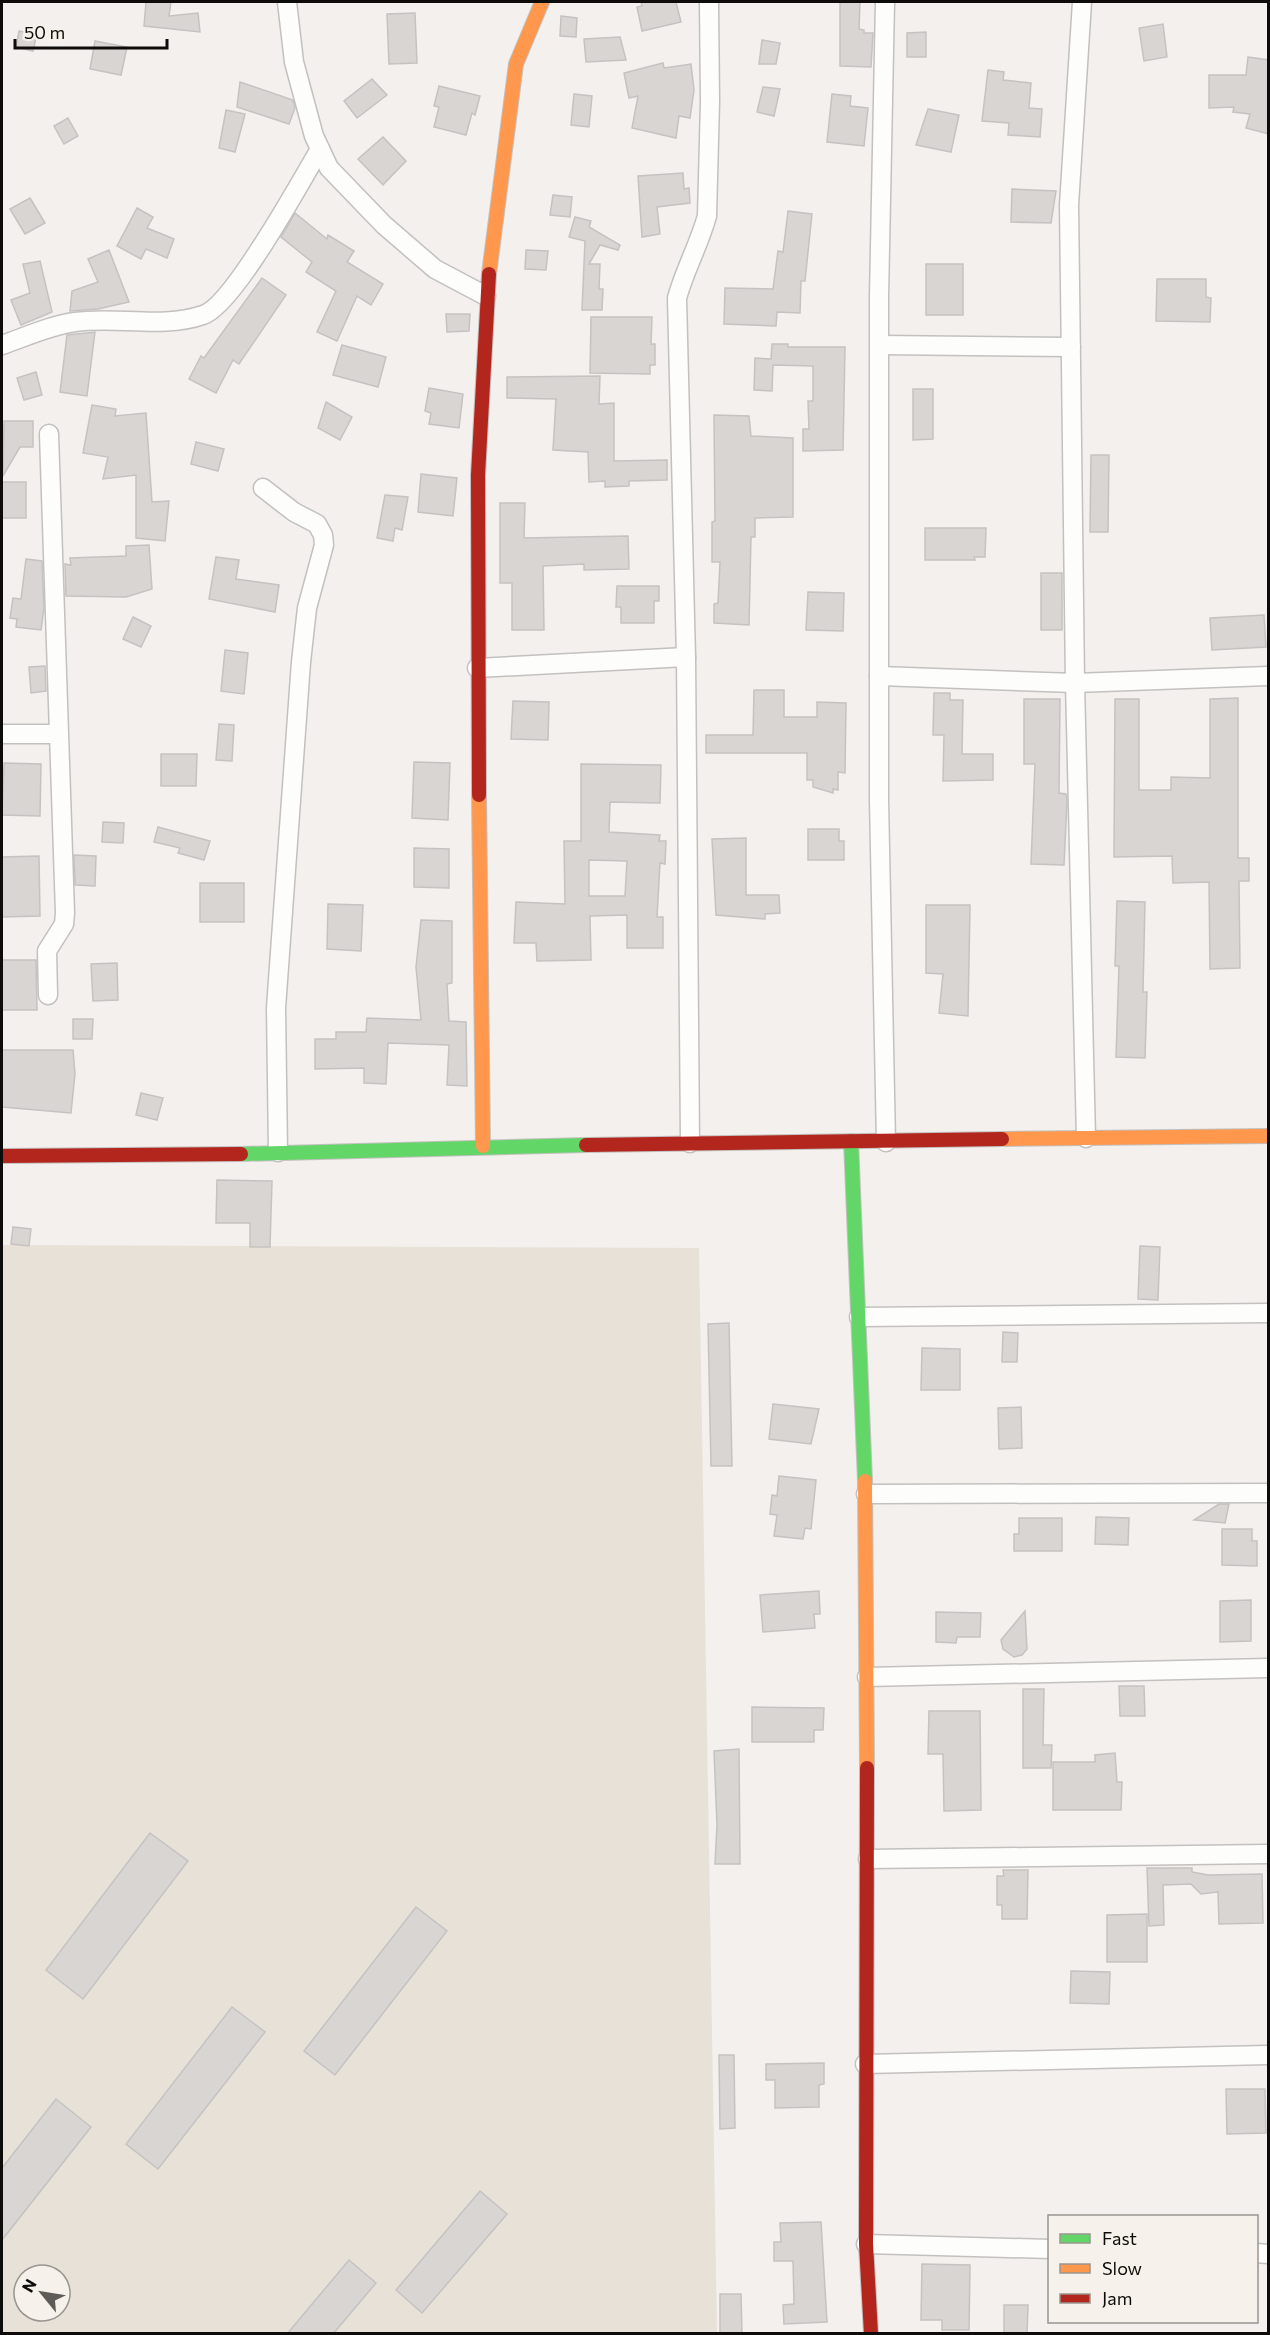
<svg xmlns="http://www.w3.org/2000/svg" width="1270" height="2335" font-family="Commissioner,sans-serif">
<rect width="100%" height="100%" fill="#f3f0ed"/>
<path fill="#e8e1d8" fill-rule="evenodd" d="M2,1245l697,3 18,1085 -715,1zM24,2275h36v36h-36z"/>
<g fill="#d8d5d3" stroke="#c5c3c1" stroke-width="1.5" fill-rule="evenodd">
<polygon points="146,2 171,2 169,16 198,13 200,32 144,26"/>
<polygon points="641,2 676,2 681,22 642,31 637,7 642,6"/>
<polygon points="840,2 860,2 859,29 864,30 864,33 873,33 871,67 840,66"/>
<polygon points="415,13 417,63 389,64 387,14"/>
<polygon points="561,16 577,18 576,37 560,36"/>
<polygon points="1163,24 1167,57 1144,61 1139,28"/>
<polygon points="19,31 37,34 33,51 16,47"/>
<polygon points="926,32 926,57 907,57 907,33"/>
<polygon points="620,37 626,60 586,62 584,39"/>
<polygon points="762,40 780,43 776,64 759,64"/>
<polygon points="95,41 127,47 121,75 90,69"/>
<polygon points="1248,57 1269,60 1269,134 1246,128 1250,114 1233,112 1234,107 1209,108 1209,75 1246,75"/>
<polygon points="663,63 664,68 691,64 694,90 690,118 679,116 676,138 632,128 638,96 629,98 624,73"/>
<polygon points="988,70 1004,72 1003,80 1031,83 1029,108 1042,109 1040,137 1008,135 1009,123 982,121"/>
<polygon points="372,79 387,95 357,118 344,101"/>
<polygon points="240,82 293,100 295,108 289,124 237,107"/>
<polygon points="439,86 480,96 475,115 472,113 466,135 434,127 439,107 434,106"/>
<polygon points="763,87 780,89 774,116 757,112"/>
<polygon points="574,94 592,96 589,127 571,125"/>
<polygon points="832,94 851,96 850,106 868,108 864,146 827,142"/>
<polygon points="928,109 959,115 951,152 916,145"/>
<polygon points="226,110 245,114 235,152 219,148"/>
<polygon points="68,118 78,136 64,144 54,126"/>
<polygon points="383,137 406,161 383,185 358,159"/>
<polygon points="683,173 684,189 689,188 690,203 657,207 660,234 642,237 638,176"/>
<polygon points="1012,189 1056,191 1051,223 1011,222"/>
<polygon points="553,195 572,197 570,217 550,215"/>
<polygon points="30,198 45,223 25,234 10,209"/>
<polygon points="137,208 153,217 147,228 174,239 167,258 146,249 141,259 117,246"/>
<polygon points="788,211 812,214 805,281 801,281 800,313 777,312 776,326 724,324 725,288 773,289 778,251 783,252"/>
<polygon points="295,213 327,239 328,235 354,251 347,262 383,284 371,305 357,296 337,341 317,332 336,291 306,272 312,262 281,237"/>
<polygon points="575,217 591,221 589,227 620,245 618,250 600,245 589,264 600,264 599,289 603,289 602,310 582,310 585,241 569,237"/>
<polygon points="109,250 129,302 98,309 70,311 72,291 98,282 88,259"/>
<polygon points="526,250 548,251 546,270 525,269"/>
<polygon points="40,261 52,312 21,325 11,300 30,293 23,264"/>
<rect x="926" y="264" width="37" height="51"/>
<polygon points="262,278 286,295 239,364 233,360 216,393 189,379 201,356 204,358"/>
<polygon points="1157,279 1206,279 1206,297 1211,298 1210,322 1156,321"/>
<polygon points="446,314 470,314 469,331 447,332"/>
<polygon points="591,317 652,317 651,344 655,344 655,365 650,365 650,374 590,373"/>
<polygon points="95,332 87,396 60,392 67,335"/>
<polygon points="772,344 788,344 788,347 845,347 843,450 803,451 803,429 809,429 808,401 813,401 813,366 773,365 772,391 754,390 755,358 771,359"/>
<polygon points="342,345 386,357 378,387 333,375"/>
<polygon points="36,372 42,395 24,400 17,378"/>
<polygon points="600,376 599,404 614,403 614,461 667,460 667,480 629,481 629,486 605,487 605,481 589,482 588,452 553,450 556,399 507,398 507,377"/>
<polygon points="429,388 463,394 459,428 429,424 431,413 425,411"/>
<polygon points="913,389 933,389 933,439 913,440"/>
<polygon points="326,402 352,417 340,440 318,428"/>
<polygon points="92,405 116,409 115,416 146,413 152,502 169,501 165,541 136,538 136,475 103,479 108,457 83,453"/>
<polygon points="714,415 749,416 751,436 793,438 793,517 755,518 755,537 751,537 749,625 714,623 714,604 718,603 720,562 712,562 712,522 715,521"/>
<polygon points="4,421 33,421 33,447 20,447 3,476"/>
<polygon points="196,442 224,449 218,471 191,464"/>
<polygon points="1091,455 1109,455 1108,532 1090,532"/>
<polygon points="421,474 457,478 453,516 418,512"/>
<rect x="2" y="482" width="24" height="36"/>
<polygon points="385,495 408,497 402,530 395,528 393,541 377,538"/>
<polygon points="500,503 525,503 524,538 628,536 629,569 584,570 584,564 543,566 544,630 512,630 512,583 500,583"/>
<polygon points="925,528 986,528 985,557 974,557 975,560 925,560"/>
<polygon points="149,545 152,589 126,597 66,596 65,564 71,565 70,558 126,556 126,546"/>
<polygon points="216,557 239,560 236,579 279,585 275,612 209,599"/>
<polygon points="26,559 42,561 44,608 41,630 16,627 17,619 10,618 13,598 21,599"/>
<rect x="1041" y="573" width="21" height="57"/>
<polygon points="617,586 659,586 659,601 654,601 654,623 621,623 621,607 616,607"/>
<polygon points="808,592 844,593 843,631 806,630"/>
<polygon points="1264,615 1266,647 1212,650 1210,618"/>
<polygon points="133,617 151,626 141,647 123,639"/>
<polygon points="225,650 248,653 244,694 221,691"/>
<polygon points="45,666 46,691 31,693 29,667"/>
<polygon points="754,690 784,690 784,717 817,717 817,702 846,703 845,773 838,772 838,790 833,789 833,793 813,787 813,780 807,780 807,753 706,753 706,735 753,735"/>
<polygon points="934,693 950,693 950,700 963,700 962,754 993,754 993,780 943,781 944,735 933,735"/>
<polygon points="1238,698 1238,858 1249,858 1249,881 1239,881 1240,968 1210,969 1209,882 1173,883 1172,856 1114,857 1115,699 1139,699 1139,790 1171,790 1171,777 1210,778 1210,699"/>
<polygon points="1024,699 1060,699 1059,793 1066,794 1067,801 1064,865 1031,864 1035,764 1024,764"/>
<polygon points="513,701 549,702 548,740 511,739"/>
<polygon points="219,724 234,725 232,761 216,760"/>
<polygon points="161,754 197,754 196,786 161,786"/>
<polygon points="414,762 450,763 448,820 412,818"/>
<polygon points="4,763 41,764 40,816 2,815"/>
<path d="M581,764l80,1 -1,38 -50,-1 -1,30 51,3 -1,6h7l-1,23 -5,-1 -3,54h6v31h-36v-33l-37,1 1,44 -54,1 -1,-18h-22l2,-41 49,2 -1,-63h17zM589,860l38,1 -2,35h-36z"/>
<polygon points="103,822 124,823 123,843 102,842"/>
<polygon points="158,827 210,841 204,860 178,853 180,848 154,842"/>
<polygon points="808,829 839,829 839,841 844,841 844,860 808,860"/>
<polygon points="746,838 746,895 779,895 780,913 765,914 765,919 716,915 712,839"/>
<polygon points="414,848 449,849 449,888 414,887"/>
<polygon points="74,855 96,856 95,886 75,885"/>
<polygon points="39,856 40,916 2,917 2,857"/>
<rect x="200" y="883" width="44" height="39"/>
<polygon points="1117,901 1145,902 1143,992 1147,992 1145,1058 1116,1057 1119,966 1115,966"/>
<polygon points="328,904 363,905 361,951 327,949"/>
<polygon points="926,905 970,905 968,1016 939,1013 943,974 926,973"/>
<polygon points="421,920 452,921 452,983 447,984 449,1021 466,1022 467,1086 447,1085 449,1045 388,1043 386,1084 364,1083 364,1068 315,1069 315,1039 336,1039 336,1032 366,1032 367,1018 421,1020 416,967"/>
<polygon points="2,960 36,960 37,1010 2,1010"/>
<polygon points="117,963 118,1000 93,1001 91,964"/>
<polygon points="73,1019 93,1019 92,1039 73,1039"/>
<polygon points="2,1050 73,1050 75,1074 71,1113 2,1107"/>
<polygon points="141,1093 163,1098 157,1120 136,1115"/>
<polygon points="217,1180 272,1181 270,1247 250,1247 250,1223 216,1223"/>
<polygon points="13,1227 31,1229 29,1246 11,1244"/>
<polygon points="1140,1246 1160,1247 1158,1300 1138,1299"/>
<polygon points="729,1323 732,1466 711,1466 708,1324"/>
<polygon points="1003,1332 1018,1333 1017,1362 1002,1362"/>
<polygon points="922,1348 960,1349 960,1390 921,1390"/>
<polygon points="773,1404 819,1409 811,1444 769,1439"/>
<polygon points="1021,1407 1022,1448 999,1449 998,1408"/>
<polygon points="779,1476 816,1480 811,1529 805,1528 803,1539 774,1536 777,1515 770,1514 772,1495 777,1496"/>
<polygon points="1219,1504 1229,1504 1225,1523 1194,1520"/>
<polygon points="1096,1517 1129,1518 1128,1545 1095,1544"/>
<polygon points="1019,1518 1062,1518 1062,1551 1014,1551 1014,1534 1019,1534"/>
<polygon points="1222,1529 1252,1529 1252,1541 1257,1541 1257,1566 1222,1565"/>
<polygon points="819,1591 820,1614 814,1614 815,1628 763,1632 760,1595"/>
<polygon points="1251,1600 1251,1641 1220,1642 1220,1601"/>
<polygon points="1025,1611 1027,1649 1022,1655 1014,1657 1003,1649 1001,1640"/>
<polygon points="936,1612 981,1613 980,1637 957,1637 956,1643 936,1642"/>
<polygon points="1119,1686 1144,1686 1145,1716 1120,1716"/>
<polygon points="1023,1689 1044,1689 1043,1745 1052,1745 1051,1768 1023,1768"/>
<polygon points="752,1707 824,1708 823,1730 814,1730 814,1742 752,1742"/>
<polygon points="929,1711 980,1711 981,1810 944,1811 943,1754 928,1754"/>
<polygon points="739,1749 740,1864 715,1864 717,1825 714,1751"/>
<polygon points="1115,1753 1117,1782 1122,1782 1121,1810 1053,1810 1053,1762 1095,1762 1095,1755"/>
<polygon points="150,1833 188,1861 83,1999 46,1970"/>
<polygon points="1147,1868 1192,1868 1192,1872 1208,1875 1262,1874 1263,1923 1219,1924 1218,1892 1201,1894 1191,1884 1163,1885 1164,1925 1149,1926"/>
<polygon points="1003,1870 1028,1870 1027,1919 1002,1919 1002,1905 997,1905 997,1876 1004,1876"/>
<polygon points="416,1907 447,1931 335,2075 304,2051"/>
<polygon points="1147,1914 1147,1962 1107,1962 1107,1915"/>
<polygon points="1071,1971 1110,1972 1109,2004 1070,2003"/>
<polygon points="232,2007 265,2032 158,2169 126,2144"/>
<polygon points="719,2055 734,2055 735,2128 720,2129"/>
<polygon points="824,2063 824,2084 819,2085 819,2107 775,2108 775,2080 766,2080 766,2064"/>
<polygon points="1226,2089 1265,2089 1266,2133 1227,2134"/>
<polygon points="56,2099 91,2127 2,2240 2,2168"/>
<polygon points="480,2191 507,2214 422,2313 396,2290"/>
<polygon points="821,2222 827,2322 784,2324 783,2305 794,2304 793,2261 774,2261 774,2242 781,2242 780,2223"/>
<polygon points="349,2260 376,2283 333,2334 287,2334"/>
<polygon points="922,2264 970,2265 969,2330 942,2330 942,2320 921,2320"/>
<polygon points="720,2294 741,2294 742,2334 720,2334"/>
<polygon points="1004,2305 1028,2305 1027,2334 1004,2334"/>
</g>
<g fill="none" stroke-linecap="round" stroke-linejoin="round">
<g stroke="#c3c1bf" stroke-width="21">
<g id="street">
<polyline points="287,2 294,62 314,136 329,168 384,225 435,269 486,296"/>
<polyline points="885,2 879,297 879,800 886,1142"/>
<polyline points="1082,2 1069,205 1075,683 1086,1138"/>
<path d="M2,345c23,-8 49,-20 73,-23 42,-6 87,7 128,-7 30,-9 98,-134 117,-166"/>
<polyline points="881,345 1071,347"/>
<polyline points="263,488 294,512 317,524 323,535 324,545 307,608 301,662 276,1008 278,1152"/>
<polyline points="477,668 686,657"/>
<polyline points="879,676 1075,683 1268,676"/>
<polyline points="2,734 57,734"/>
<polyline points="48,995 47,951 64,924 65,913 49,434"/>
<path d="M690,1143l-4,-486 -9,-359c8,-29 22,-53 30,-82l3,-114 -1,-100"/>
<polyline points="859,1317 1268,1313"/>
<polyline points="866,1494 1268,1493"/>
<polyline points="867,1677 1268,1668"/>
<polyline points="868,1859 1268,1854"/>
<polyline points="865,2064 1268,2055"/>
<polyline points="866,2244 1050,2249"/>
<polyline points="1256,2253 1268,2254"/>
</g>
</g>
<g stroke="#c3c1bf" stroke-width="16">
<g id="fast">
<polyline points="851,1141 865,1481"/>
<polyline points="241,1154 586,1145"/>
</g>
</g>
<g stroke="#c3c1bf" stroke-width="16">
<g id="slow">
<polyline points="489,274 516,64 542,2"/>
<polyline points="479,795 483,1146"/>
<polyline points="1002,1139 1268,1136"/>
<polyline points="865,1481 867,1768"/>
</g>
</g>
<g stroke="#c3c1bf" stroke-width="16">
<g id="jam">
<polyline points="479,795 478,475 489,274"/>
<polyline points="586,1145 1002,1139"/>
<polyline points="2,1156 241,1154"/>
<polyline points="867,1768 866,2244 871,2334"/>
</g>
</g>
<use href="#street" stroke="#fdfdfc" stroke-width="18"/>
<use href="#fast" stroke="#63d668" stroke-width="14"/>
<use href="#slow" stroke="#ff974d" stroke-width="14"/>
<use href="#jam" stroke="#b3261e" stroke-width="14"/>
</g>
<rect width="1270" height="2335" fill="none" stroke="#0e0c0a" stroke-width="6"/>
<rect x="1048" y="2215" width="210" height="108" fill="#f6f1ea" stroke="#999590" stroke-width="1.5"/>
<rect x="1060" y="2234" width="30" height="9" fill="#63d668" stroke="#999590" stroke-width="1.5"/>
<text x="1102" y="2245" font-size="18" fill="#0e0c0a">Fast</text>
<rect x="1060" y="2264" width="30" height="9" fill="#ff974d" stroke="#999590" stroke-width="1.5"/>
<text x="1102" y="2275" font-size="18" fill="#0e0c0a">Slow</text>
<rect x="1060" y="2294" width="30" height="9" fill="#b3261e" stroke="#999590" stroke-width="1.5"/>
<text x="1102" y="2305" font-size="18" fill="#0e0c0a">Jam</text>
<g transform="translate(42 2293) rotate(300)"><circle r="28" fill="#f6f1ea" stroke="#999590" stroke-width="1.5"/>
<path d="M0-4.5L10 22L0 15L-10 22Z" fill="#5e5c59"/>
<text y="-9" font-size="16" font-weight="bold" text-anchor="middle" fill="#0e0c0a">N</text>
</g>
<path d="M15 39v9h152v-9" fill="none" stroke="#0e0c0a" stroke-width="3"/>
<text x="24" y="39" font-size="18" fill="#0e0c0a" stroke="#f6f1ea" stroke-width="4.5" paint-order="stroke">50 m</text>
</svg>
